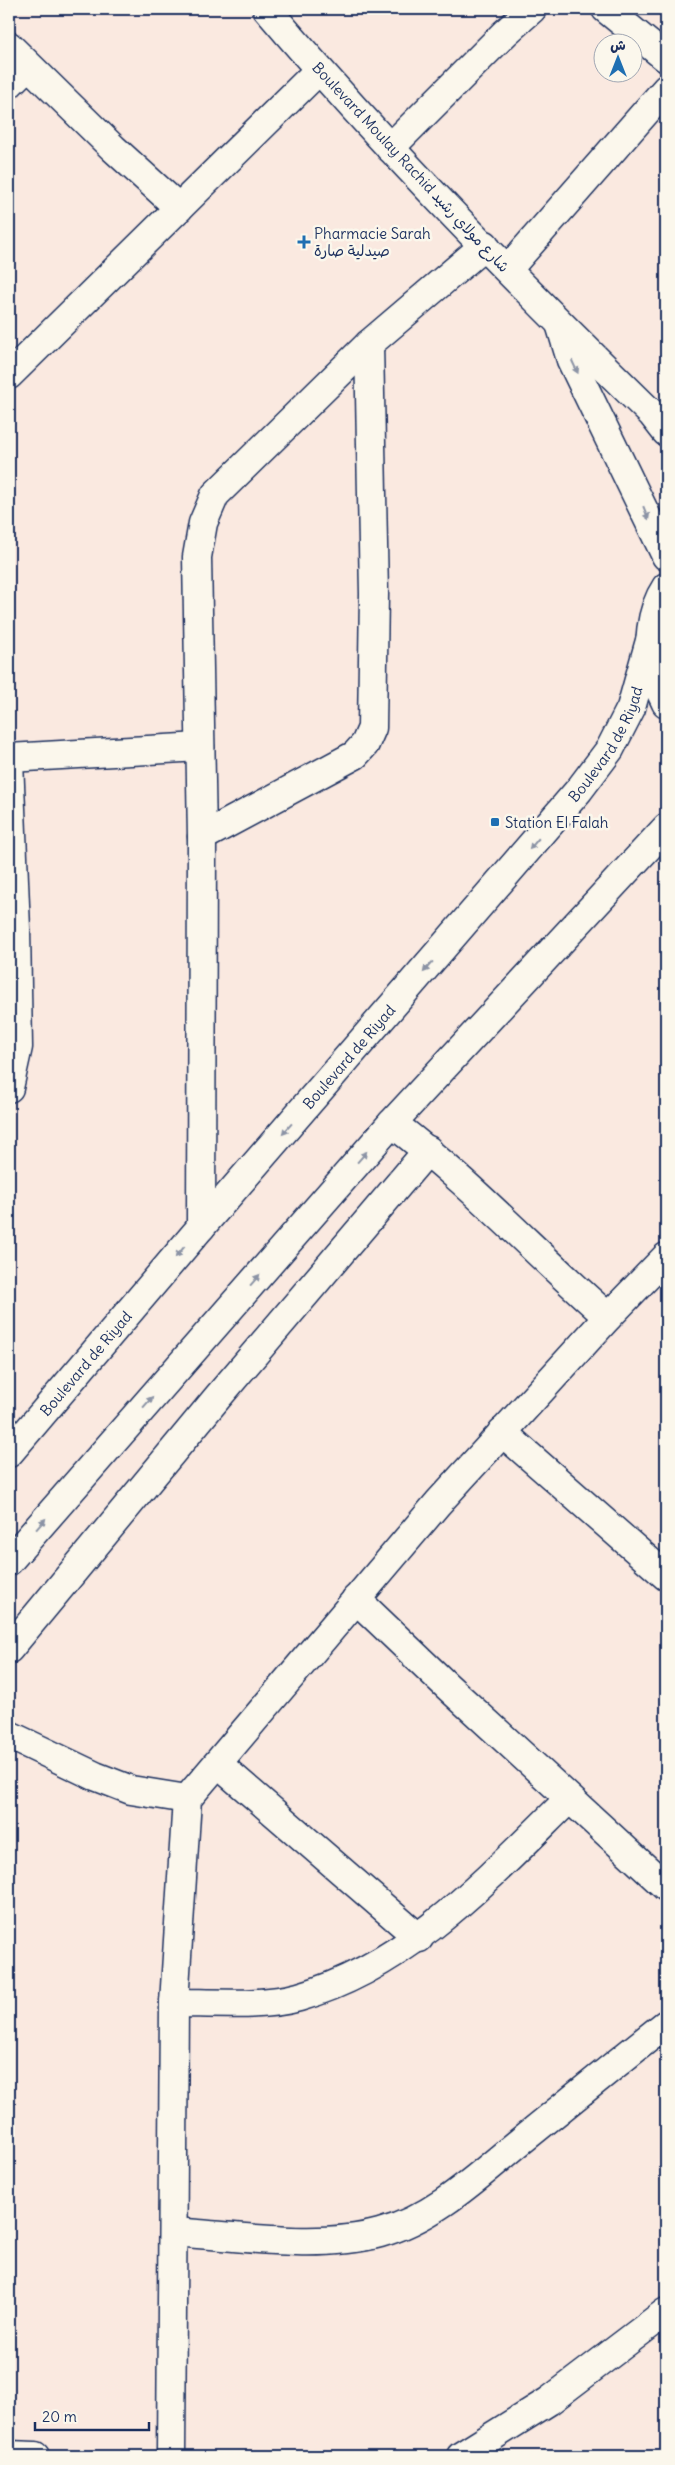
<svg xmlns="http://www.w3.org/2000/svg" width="675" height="2465" font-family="Delius,'Playpen Sans Arabic',sans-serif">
<rect width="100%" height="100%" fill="#fae9e0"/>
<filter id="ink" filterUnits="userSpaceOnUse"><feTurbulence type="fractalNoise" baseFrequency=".02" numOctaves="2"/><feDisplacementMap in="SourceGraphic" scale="10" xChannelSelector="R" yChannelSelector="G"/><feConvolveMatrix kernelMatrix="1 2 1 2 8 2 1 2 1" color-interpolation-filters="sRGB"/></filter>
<g filter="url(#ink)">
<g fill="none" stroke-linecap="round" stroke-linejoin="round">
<g stroke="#1b2f5e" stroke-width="31">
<g id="minor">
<path d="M267,9c120,142 252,275 385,405l14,18"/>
<polyline points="606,9 666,58"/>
<polyline points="9,46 113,148 179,208"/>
<polyline points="9,84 27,66"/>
<polyline points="390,148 505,33 532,9"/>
<polyline points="508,269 666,89"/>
<polyline points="561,327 571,360 666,556"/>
<polyline points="9,375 319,70"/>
<polyline points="9,758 200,747"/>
<polyline points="9,761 16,929 18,1047 9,1088"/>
<polyline points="202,837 355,755 365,744 372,728 374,594 369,344"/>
<path d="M392,1123c77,58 143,130 216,194l58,-60"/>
<polyline points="201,1227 202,837 197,557 203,523 215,495 369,344 485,245"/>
<polyline points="502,1432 666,1576"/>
<polyline points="356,1599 447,1686 666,1887"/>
<polyline points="9,1649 217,1398 428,1150"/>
<polyline points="9,1735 95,1776 131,1790 187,1799"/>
<polyline points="218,1764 419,1938"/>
<path d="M174,2003c37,0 90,4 125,-6 110,-31 191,-121 270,-198"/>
<path d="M173,2232c65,4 145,18 207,1 55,-15 99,-58 142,-93 48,-39 96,-78 144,-116"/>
<polyline points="9,2455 35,2456"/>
<polyline points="171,2456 174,2003 187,1799 438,1503 608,1317"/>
<polyline points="461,2456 549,2401 666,2312"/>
</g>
</g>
<g stroke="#1b2f5e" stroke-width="31">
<g id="major">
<path d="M666,587c-16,24 -19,59 -12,87 2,10 8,20 12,29"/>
<path id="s1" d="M9,1453l192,-226 378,-437 31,-41 21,-41 20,-71"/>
<polyline points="9,1561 392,1123 666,828"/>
</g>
</g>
<use href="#minor" stroke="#fbf7ec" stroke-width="28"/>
<use href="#major" stroke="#fbf7ec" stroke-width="28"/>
</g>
<defs><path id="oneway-solid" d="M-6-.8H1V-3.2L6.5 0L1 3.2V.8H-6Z" transform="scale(1.25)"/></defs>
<g fill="#8b93a5">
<use href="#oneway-solid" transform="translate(575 367) rotate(65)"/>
<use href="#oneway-solid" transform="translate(646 513) rotate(68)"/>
<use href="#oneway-solid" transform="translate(534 844) rotate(130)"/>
<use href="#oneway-solid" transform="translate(428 967) rotate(131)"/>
<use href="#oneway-solid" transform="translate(287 1129) rotate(131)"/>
<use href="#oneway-solid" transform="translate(362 1157) rotate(-49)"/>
<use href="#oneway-solid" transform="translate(180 1252) rotate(130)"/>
<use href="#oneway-solid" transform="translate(255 1280) rotate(-49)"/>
<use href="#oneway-solid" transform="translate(148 1402) rotate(-49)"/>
<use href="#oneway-solid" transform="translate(41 1524) rotate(-49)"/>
</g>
</g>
<g fill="#1f6fb2" stroke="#fbf7ec" stroke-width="2">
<path d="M301.5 234.5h5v5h5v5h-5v5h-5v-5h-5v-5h5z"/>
<rect x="490" y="817" width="10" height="10" rx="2.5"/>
</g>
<g text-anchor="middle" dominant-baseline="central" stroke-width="5" stroke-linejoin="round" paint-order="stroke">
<g font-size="15" fill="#1b2f5e" stroke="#fbf7ec">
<text transform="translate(411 167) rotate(47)">Boulevard Moulay Rachid شارع مولاي رشيد</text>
<text stroke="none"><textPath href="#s1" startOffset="928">Boulevard de Riyad</textPath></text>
<text stroke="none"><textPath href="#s1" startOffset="522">Boulevard de Riyad</textPath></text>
<text stroke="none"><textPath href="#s1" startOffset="118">Boulevard de Riyad</textPath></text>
</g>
<g font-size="15" fill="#1b2f5e" stroke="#fbf7ec" text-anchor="start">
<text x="314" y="233">Pharmacie Sarah<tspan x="314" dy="17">صيدلية صارة</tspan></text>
<text x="505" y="822">Station El Falah</text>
</g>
</g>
<rect width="675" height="2465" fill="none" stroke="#fbf7ec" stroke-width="30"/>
<rect x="15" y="15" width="645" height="2435" fill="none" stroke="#1b2f5e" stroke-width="2" filter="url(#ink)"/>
<g transform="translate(618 58)"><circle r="24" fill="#fbf7ec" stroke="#a1a7b3"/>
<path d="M0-4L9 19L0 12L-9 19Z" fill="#1f6fb2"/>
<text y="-8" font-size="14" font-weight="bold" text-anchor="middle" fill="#1b2f5e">ش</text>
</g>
<path d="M35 2422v8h114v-8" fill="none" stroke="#1b2f5e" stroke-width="2.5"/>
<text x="42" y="2422" font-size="15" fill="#1b2f5e" stroke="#fbf7ec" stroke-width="4" paint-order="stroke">20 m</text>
</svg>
